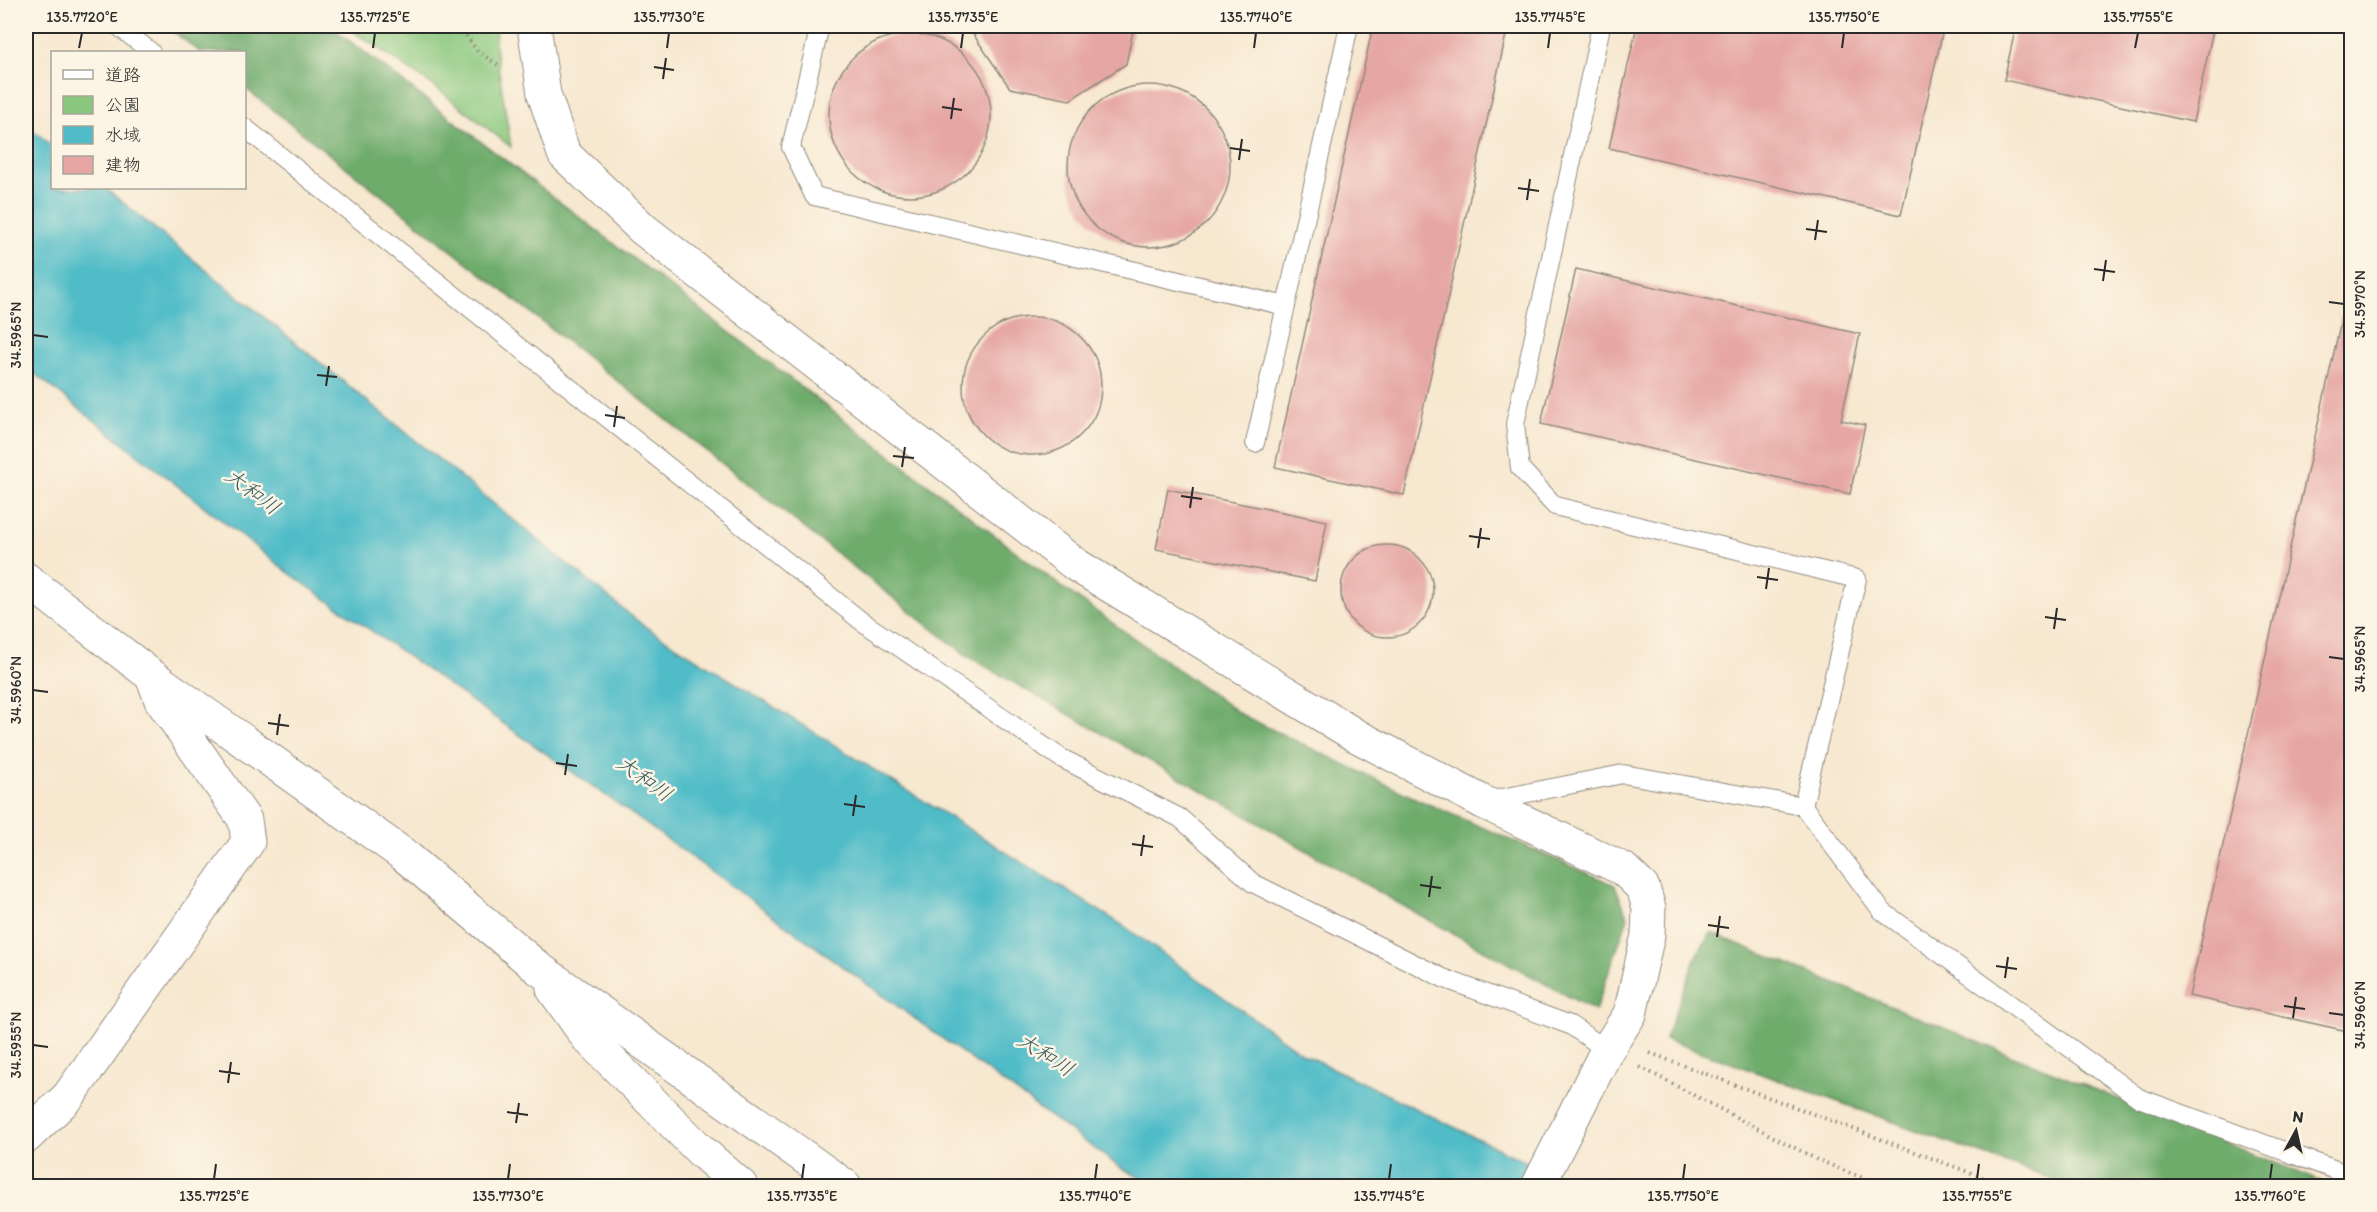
<svg xmlns="http://www.w3.org/2000/svg" width="2377" height="1212" font-family="Itim,'Klee One',sans-serif">
<rect width="100%" height="100%" fill="#fcf5e5"/>
<filter id="ink" filterUnits="userSpaceOnUse"><feTurbulence type="fractalNoise" baseFrequency=".0167" numOctaves="2"/><feDisplacementMap in="SourceGraphic" scale="12" xChannelSelector="R" yChannelSelector="G"/><feConvolveMatrix kernelMatrix="1 2 1 2 8 2 1 2 1" color-interpolation-filters="sRGB"/></filter>
<filter id="wash" filterUnits="userSpaceOnUse"><feTurbulence type="fractalNoise" baseFrequency=".008" numOctaves="4" result="noise"/><feDisplacementMap in="SourceGraphic" scale="24" xChannelSelector="R" yChannelSelector="G"/><feGaussianBlur stdDeviation="1.35" result="paint"/><feColorMatrix in="noise" values="0 0 0 0 0 0 0 0 0 0 0 0 0 0 0 0 0 1.4 0 .05"/><feComposite in="paint" operator="in"/></filter>
<g filter="url(#wash)">
<rect width="100%" height="100%" fill="#f7e8d0"/>
<polygon fill="#88c77d" stroke="#5a7954" stroke-width="1.5" points="345,26 496,26 495,46 511,147 434,86"/>
<g fill="#6eac6c" stroke="#4c6c4c" stroke-width="1.5">
<polygon points="166,26 330,26 1062,587 1242,715 1419,800 1615,885 1628,918 1595,1011 1407,908 967,656 245,88 244,52 200,52"/>
<polygon points="1711,933 2332,1186 2070,1186 1665,1039 1697,954"/>
</g>
<polygon fill="#4fbcc7" stroke="#3d7479" stroke-width="1.5" points="26,124 52,146 52,188 105,188 644,626 1124,926 1303,1054 1576,1186 1155,1186 1120,1167 625,809 289,573 26,367"/>
<g id="blocks">
<g fill="#e6a7a4">
<polygon points="974,26 1134,26 1126,64 1070,100 1010,88 973,34"/>
<polygon points="1373,26 1508,26 1404,495 1275,467"/>
<polygon points="1637,26 1944,26 1901,215 1609,148"/>
<polygon points="2016,26 2214,26 2193,122 2004,80"/>
<circle cx="910" cy="115" r="81"/>
<circle cx="1149" cy="166" r="81"/>
<polygon points="1576,269 1860,334 1841,420 1865,425 1850,494 1541,424"/>
<polygon points="2351,277 2352,277 2352,1032 2189,996"/>
<circle cx="1032" cy="386" r="69"/>
<polygon points="1168,489 1327,521 1315,581 1156,549"/>
<circle cx="1387" cy="591" r="46"/>
</g>
</g>
</g>
<g filter="url(#ink)">
<use href="#blocks" fill-opacity="0" stroke="#918a7e" stroke-width="1.5"/>
<g fill="none" stroke-linecap="round" stroke-linejoin="round">
<g stroke="#918a7e" stroke-width="20">
<g id="service">
<polyline points="118,26 151,52"/>
<polyline points="820,26 791,147 814,196 1286,306"/>
<polyline points="1601,26 1515,424 1520,468 1555,506 1857,579 1803,806"/>
<polyline points="244,127 860,620 1061,758 1180,818 1253,883 1443,978 1570,1025 1607,1050"/>
<polyline points="1255,443 1349,26"/>
<polyline points="1487,801 1623,774 1803,806 1882,911 2139,1098 2352,1176"/>
</g>
</g>
<g stroke="#918a7e" stroke-width="35">
<g id="minor">
<polyline points="534,26 544,94 564,154 643,229 1076,565 1355,735 1483,802 1623,869 1643,888 1649,908 1648,935 1630,1014 1607,1050 1538,1186"/>
<polyline points="26,579 152,676 404,855 538,968 845,1186"/>
<polyline points="553,989 587,1037 701,1151 741,1186"/>
<polyline points="26,1137 68,1097 248,842 245,820 161,700 154,681"/>
</g>
</g>
<g stroke="#918a7e" stroke-width="4" stroke-dasharray="1.5 4.5" stroke-linecap="butt">
<polyline points="459,26 478,52 500,66"/>
<polyline points="1650,1053 2006,1186"/>
<polyline points="1640,1067 1818,1160 1883,1186"/>
</g>
<use href="#service" stroke="#fff" stroke-width="18"/>
<use href="#minor" stroke="#fff" stroke-width="33"/>
</g>
</g>
<path fill="none" stroke="#2b2b2b" stroke-width="2" d="M79,48l3,-15M373,48l2,-15M667,48l2,-15M961,48l2,-15M1254,48l2,-15M1548,48l2,-15M1842,48l2,-15M2135,48l3,-15M654,67l20,3M663,79l3,-21M942,107l20,3M951,119l3,-21M1230,148l20,3M1239,160l3,-21M1518,188l21,3M1527,200l3,-21M1806,229l21,3M1815,240l3,-20M2094,269l21,3M2103,281l3,-21M2329,302l15,2M33,335l15,2M317,375l20,2M326,386l3,-20M605,415l20,3M614,427l3,-21M893,456l21,2M902,467l3,-20M1181,496l21,3M1190,508l3,-21M1469,536l21,3M1478,548l3,-20M1757,577l21,3M1766,589l3,-21M2045,617l21,3M2054,629l3,-21M2329,657l15,2M33,690l15,2M268,723l21,3M277,735l3,-21M556,763l21,3M565,775l3,-21M844,804l21,3M853,816l3,-21M1132,844l21,3M1141,856l3,-21M1420,885l21,3M1429,897l3,-21M1708,925l21,3M1717,937l3,-21M1996,966l21,3M2005,978l3,-21M2284,1006l21,3M2329,1013l15,2M2293,1018l3,-21M33,1045l15,2M219,1071l21,3M228,1083l3,-21M507,1112l21,3M516,1123l3,-20M214,1179l2,-15M508,1179l2,-15M802,1179l2,-15M1095,1179l2,-15M1389,1179l2,-15M1683,1179l2,-15M1977,1179l2,-15M2270,1179l2,-15"/>
<g text-anchor="middle" dominant-baseline="central" stroke-width="5" stroke-linejoin="round" paint-order="stroke">
<g font-size="21" font-style="italic" fill="#385e62" stroke="#fcf5e5">
<text transform="translate(253 491) rotate(37)">大和川</text>
<text transform="translate(645 778) rotate(36)">大和川</text>
<text transform="translate(1046 1054) rotate(33)">大和川</text>
</g>
</g>
<rect width="2377" height="1212" fill="none" stroke="#fcf5e5" stroke-width="66"/>
<rect x="51" y="51" width="195" height="138" fill="#fcf5e5" stroke="#a8a49b" stroke-width="1.5"/>
<rect x="63" y="70" width="30" height="9" fill="#ffffff" stroke="#a8a49b" stroke-width="1.5"/>
<text x="105" y="81" font-size="18" fill="#2b2b2b">道路</text>
<rect x="63" y="96" width="30" height="18" fill="#88c77d" stroke="#a8a49b" stroke-width="1.5"/>
<text x="105" y="111" font-size="18" fill="#2b2b2b">公園</text>
<rect x="63" y="126" width="30" height="18" fill="#4fbcc7" stroke="#a8a49b" stroke-width="1.5"/>
<text x="105" y="141" font-size="18" fill="#2b2b2b">水域</text>
<rect x="63" y="156" width="30" height="18" fill="#e6a7a4" stroke="#a8a49b" stroke-width="1.5"/>
<text x="105" y="171" font-size="18" fill="#2b2b2b">建物</text>
<g transform="translate(2296 1131) rotate(8)" stroke="#fcf5e5" stroke-width="4.5" paint-order="stroke">
<path d="M0-4.5L10 22L0 15L-10 22Z" fill="#2b2b2b"/>
<text y="-9" font-size="16" font-weight="bold" text-anchor="middle" fill="#2b2b2b">N</text>
</g>
<rect x="33" y="33" width="2311" height="1146" fill="none" stroke="#2b2b2b" stroke-width="2"/>
<g font-size="15" text-anchor="middle" fill="#2b2b2b">
<text x="82" y="22">135.7720°E</text>
<text x="375" y="22">135.7725°E</text>
<text x="669" y="22">135.7730°E</text>
<text x="963" y="22">135.7735°E</text>
<text x="1256" y="22">135.7740°E</text>
<text x="1550" y="22">135.7745°E</text>
<text x="1844" y="22">135.7750°E</text>
<text x="2138" y="22">135.7755°E</text>
<text transform="translate(2360 304) rotate(-90)" y="5">34.5970°N</text>
<text transform="translate(16 335) rotate(-90)" y="5">34.5965°N</text>
<text transform="translate(2360 659) rotate(-90)" y="5">34.5965°N</text>
<text transform="translate(16 690) rotate(-90)" y="5">34.5960°N</text>
<text transform="translate(2360 1015) rotate(-90)" y="5">34.5960°N</text>
<text transform="translate(16 1045) rotate(-90)" y="5">34.5955°N</text>
<text x="214" y="1201">135.7725°E</text>
<text x="508" y="1201">135.7730°E</text>
<text x="802" y="1201">135.7735°E</text>
<text x="1095" y="1201">135.7740°E</text>
<text x="1389" y="1201">135.7745°E</text>
<text x="1683" y="1201">135.7750°E</text>
<text x="1977" y="1201">135.7755°E</text>
<text x="2270" y="1201">135.7760°E</text>
</g>
</svg>
